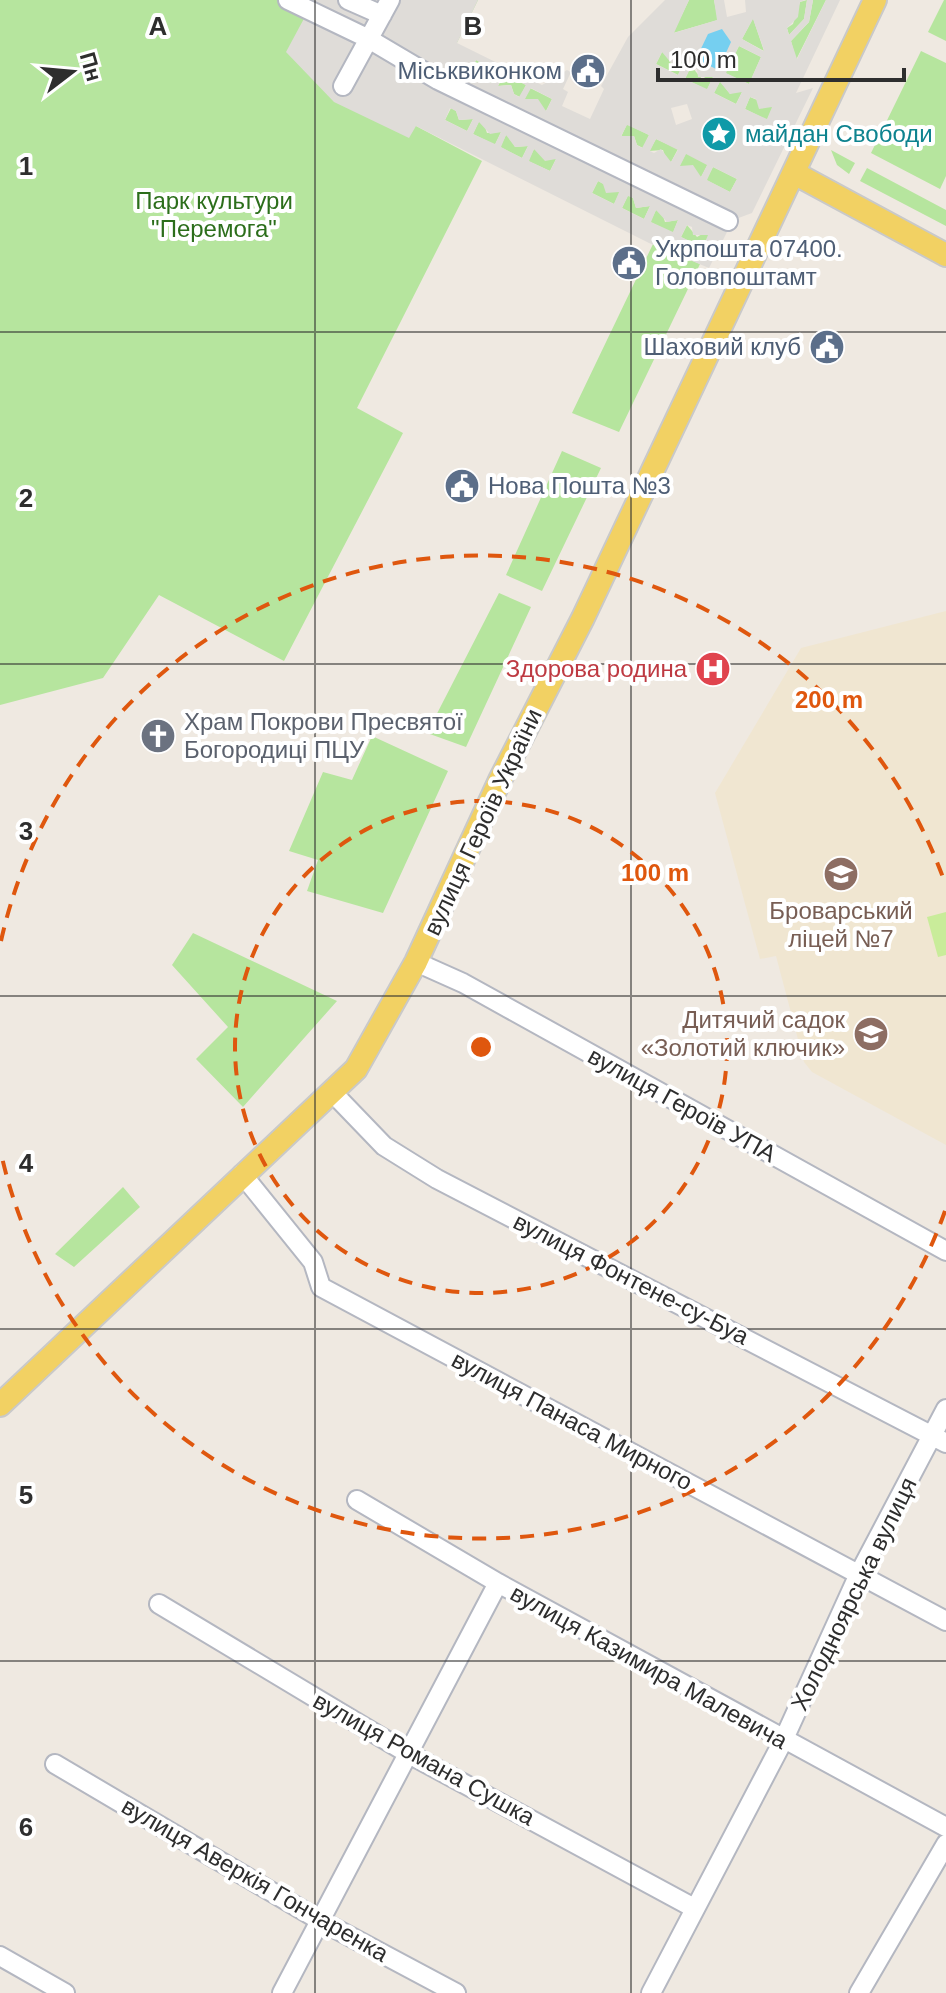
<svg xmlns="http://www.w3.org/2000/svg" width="946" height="1993" font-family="Arial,sans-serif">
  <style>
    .education { fill: #f0e6d1 }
    .green { fill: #b6e59e }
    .pitch { fill: #c9ec9a }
    .plaza { fill: #dfdcd8; fill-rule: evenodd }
    .water { fill: #75cff0 }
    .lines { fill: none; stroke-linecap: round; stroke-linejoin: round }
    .minor-casing { stroke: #b4b7c1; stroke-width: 22 }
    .major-casing { stroke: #c9c9c9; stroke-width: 26 }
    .minor { stroke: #fff; stroke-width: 18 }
    .major { stroke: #f2d163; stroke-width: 22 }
    .grid { fill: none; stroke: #2e2e2e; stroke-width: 2; stroke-opacity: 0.55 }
    .ring { fill: none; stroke: #df570e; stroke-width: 4; stroke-dasharray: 14 10 }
    .labels { text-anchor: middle; stroke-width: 8; stroke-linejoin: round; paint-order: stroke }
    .service-label { font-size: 24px; fill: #4e5e75; stroke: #fff; text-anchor: end }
    .culture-label { font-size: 24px; fill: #0d838f; stroke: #fff; text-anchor: start }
    .park-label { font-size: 24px; fill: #2c6e1b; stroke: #fff }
    .health-label { font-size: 24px; fill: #be3a42; stroke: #fff; text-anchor: end }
    .worship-label { font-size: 24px; fill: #5b616d; stroke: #fff; text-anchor: start }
    .street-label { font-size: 24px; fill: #2e2e2e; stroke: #fff }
    .education-label { font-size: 24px; fill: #785e54; stroke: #fff }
    .grid-label { font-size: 26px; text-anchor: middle; font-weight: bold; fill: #2e2e2e; stroke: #fff; stroke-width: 8; stroke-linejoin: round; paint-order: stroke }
    .centre { fill: #df570e; stroke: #fff; stroke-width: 4 }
    .ring-label { font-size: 24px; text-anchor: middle; font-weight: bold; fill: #df570e; stroke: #fff; stroke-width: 8; stroke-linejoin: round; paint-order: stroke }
  </style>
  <rect width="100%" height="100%" fill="#efe9e1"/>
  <path class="education" d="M946,611V1145L812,1072L804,1062L776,956L760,959L715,793L801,648Z"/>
  <path class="green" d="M0,0H478L416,126L482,161L357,408L403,433L284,661L159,595L103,678L0,705Z
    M689,0H714L718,20L673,33Z
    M807,0L804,19L789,35L787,28L793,24L800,2Z
    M813,0H826L796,60L791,41L809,22Z
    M944,0H946V41L928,32Z
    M753,18L764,51L742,39Z
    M739,46L761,57L749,84L725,73Z
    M921,51L946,63V176L940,189L871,153Z
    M662,52L668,54L671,64L684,62L678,75L656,64Z
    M476,60L497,71L491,84L486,81L483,71L470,72Z
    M691,66L702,79L709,75L713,77L707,90L685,79Z
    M504,74L526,85L520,97L514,94L511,85L498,86Z
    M720,81L730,94L737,90L742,92L736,104L714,93Z
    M530,88L552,99L546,111L524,100Z
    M750,97L773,107L767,120L745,109Z
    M451,108L456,111L459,120L473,119L467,131L445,120Z
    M479,121L484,124L487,133L501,132L495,145L473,134Z
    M627,124L649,135L643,148L637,145L634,136L621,137Z
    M506,135L512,138L515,147L528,146L522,158L500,147Z
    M656,139L678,149L671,162L666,159L663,150L649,151Z
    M534,149L556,159L550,171L528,161Z
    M831,150L855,163L849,174L837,165Z
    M686,153L708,164L701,177L679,166Z
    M713,167L737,179L730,192L706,180Z
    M867,168L946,210V226L860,181Z
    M598,181L620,192L614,204L592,193Z
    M628,195L633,198L636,208L650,206L644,219L622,208Z
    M656,210L662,213L665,222L678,220L673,233L650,222Z
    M687,225L697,237L704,233L709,235L703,248L681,237Z
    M653,244L700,264L619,432L572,413Z
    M562,451L601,468L542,591L506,575Z
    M499,593L531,607L466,747L427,733Z
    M372,736L448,771L383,913L307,891L318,860L289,851L323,772L352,780Z
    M193,933L337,1001L243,1107L196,1059L228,1027L172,965Z
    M123,1187L140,1207L74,1267L55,1254Z"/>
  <path class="pitch" d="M946,912V955L938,957L927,917Z"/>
  <path class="plaza" d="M314,0H478L457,43L542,85L567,70L571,72L563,89L568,92L562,106L590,119L604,89L601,86L628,37L665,0H689L674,33L717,20L714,0H724L727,17L746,12L745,0H805L800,2L798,17L787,28L789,35L804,19L807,0H813L809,22L791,41L797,59L826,0H840L796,93L813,88L752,213L733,220L709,268L649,243L416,126L409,138L334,102L286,52ZM753,19L764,50L763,51L742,39ZM739,46L761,57L749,84L726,73ZM662,52L672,64L684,62L678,75L656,64ZM476,60L497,72L491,83L483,71L470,72ZM691,67L697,69L698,77H713L707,89L685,79ZM504,74L526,85L519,97L514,94L511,85L498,86ZM720,82L730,94L742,92L736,104L714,93ZM531,88L552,99L546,111L538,99H525ZM750,97L756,99L759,109L772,107L767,119L745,109ZM687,104L692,119L676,125L671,108ZM450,108L456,111L459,120L473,119L467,131L445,120ZM479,122L490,134L501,132L495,144L473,134ZM627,125L649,135L642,148L637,145L634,136H621ZM506,135L515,147L528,146L522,158L501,147ZM656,139L678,150L671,162L661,149L654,153L650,151ZM534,149L545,161L556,159L550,171L529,161ZM686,154L707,165L701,177L693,165L680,166ZM713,167L737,179L730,192L707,180ZM598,181L603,184L606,193L619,192L614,204L592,193ZM628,196L633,198L636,208L650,206L644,219L622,208ZM656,210L667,222L678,220L673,232L651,222ZM687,225L692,227L693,235H708L703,247L681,237Z"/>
  <path class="water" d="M722,29L731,42L718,70L696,59L708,34Z"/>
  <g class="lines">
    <defs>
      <path id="minor" d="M288,0L367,38L438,80L728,221
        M348,0L382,15
        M343,86L390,0
        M416,962L463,983L946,1251
        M332,1092L384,1146L437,1179L946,1443
        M242,1174L313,1262L321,1287L946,1621
        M357,1500L498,1583L946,1827
        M159,1604L409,1754L694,1908
        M55,1764L321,1921L456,1993
        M0,1956L65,1993
        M282,1993L498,1583
        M651,1993L783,1741L859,1574L946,1409
        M859,1993L946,1844"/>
      <path id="major" d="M794,173L946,255
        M0,1405L356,1069L416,962L500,780L583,618L875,0"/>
    </defs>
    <use href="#minor" class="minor-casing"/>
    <use href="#major" class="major-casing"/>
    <use href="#minor" class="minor"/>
    <use href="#major" class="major"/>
  </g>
  <path class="grid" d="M315,0V1993M631,0V1993M0,332H946M0,664H946M0,996H946M0,1329H946M0,1661H946"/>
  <g class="ring">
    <circle cx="481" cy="1047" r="246"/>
    <path d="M945 1211A492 492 0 0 1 1 1153M1 941A492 492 0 0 1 945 883"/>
  </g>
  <defs>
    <symbol id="civic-disc" viewBox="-11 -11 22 22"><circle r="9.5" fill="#5c6f8a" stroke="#fff"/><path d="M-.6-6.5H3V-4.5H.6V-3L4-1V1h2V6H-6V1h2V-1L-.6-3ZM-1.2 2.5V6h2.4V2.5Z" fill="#fff"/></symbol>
    <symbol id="sight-disc" viewBox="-11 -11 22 22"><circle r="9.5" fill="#0f9aa8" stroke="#fff"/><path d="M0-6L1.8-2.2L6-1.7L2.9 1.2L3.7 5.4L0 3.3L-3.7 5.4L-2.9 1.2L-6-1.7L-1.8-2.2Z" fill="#fff"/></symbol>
    <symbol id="hospital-disc" viewBox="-11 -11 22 22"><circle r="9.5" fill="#e0444e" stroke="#fff"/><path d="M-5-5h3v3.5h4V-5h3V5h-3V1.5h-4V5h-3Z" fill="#fff"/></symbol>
    <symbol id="church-disc" viewBox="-11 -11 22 22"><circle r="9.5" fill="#6b7280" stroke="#fff"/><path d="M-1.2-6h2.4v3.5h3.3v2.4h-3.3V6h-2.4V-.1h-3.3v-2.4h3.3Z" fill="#fff"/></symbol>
    <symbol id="school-disc" viewBox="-11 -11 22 22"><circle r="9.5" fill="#8d6e63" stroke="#fff"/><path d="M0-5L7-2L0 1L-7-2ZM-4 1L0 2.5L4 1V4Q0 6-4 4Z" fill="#fff"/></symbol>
  </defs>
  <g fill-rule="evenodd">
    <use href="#civic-disc" x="568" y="51" width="40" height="40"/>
    <use href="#sight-disc" x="699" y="114" width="40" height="40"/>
    <use href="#civic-disc" x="609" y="243" width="40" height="40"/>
    <use href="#civic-disc" x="807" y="327" width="40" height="40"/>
    <use href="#civic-disc" x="442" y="466" width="40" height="40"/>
    <use href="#hospital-disc" x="693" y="649" width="40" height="40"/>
    <use href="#church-disc" x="138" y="716" width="40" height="40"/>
    <use href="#school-disc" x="821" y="854" width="40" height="40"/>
    <use href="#school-disc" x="851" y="1014" width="40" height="40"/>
  </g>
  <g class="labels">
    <g class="service-label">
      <text x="562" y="79">Міськвиконком</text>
      <text x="655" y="257" text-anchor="start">Укрпошта 07400.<tspan x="655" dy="28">Головпоштамт</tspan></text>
      <text x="801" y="355">Шаховий клуб</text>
      <text x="488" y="494" text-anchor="start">Нова Пошта №3</text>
    </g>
    <g class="culture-label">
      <text x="745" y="142">майдан Свободи</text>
    </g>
    <g class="park-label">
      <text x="214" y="209">Парк культури<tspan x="214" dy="28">"Перемога"</tspan></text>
    </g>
    <g class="health-label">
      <text x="687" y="677">Здорова родина</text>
    </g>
    <g class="worship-label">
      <text x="184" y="730">Храм Покрови Пресвятої<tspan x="184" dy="28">Богородиці ПЦУ</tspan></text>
    </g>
    <g class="street-label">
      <text transform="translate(483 822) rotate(-65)" y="8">вулиця Героїв України</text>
      <text transform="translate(682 1105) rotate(29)" y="8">вулиця Героїв УПА</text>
      <text transform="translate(631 1279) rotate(27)" y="8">вулиця Фонтене-су-Буа</text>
      <text transform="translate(572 1421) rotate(28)" y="8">вулиця Панаса Мирного</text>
      <text transform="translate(854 1594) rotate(-64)" y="8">Холодноярська вулиця</text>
      <text transform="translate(649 1667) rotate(29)" y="8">вулиця Казимира Малевича</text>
      <text transform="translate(424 1759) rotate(29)" y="8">вулиця Романа Сушка</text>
      <text transform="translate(255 1880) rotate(30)" y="8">вулиця Аверкія Гончаренка</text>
    </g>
    <g class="education-label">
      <text x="841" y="919">Броварський<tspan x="841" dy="28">ліцей №7</tspan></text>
      <text x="845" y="1028" text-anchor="end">Дитячий садок<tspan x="845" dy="28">«Золотий ключик»</tspan></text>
    </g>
  </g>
  <g class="grid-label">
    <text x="158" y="35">A</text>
    <text x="473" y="35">B</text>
    <text x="26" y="175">1</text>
    <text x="26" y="507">2</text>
    <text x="26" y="840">3</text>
    <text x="26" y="1172">4</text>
    <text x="26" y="1504">5</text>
    <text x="26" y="1836">6</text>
  </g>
  <circle cx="481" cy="1047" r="12" class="centre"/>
  <g class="ring-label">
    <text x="829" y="708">200 m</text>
    <text x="655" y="881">100 m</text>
  </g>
  <g transform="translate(72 72) rotate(74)" stroke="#ffffff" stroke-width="6" paint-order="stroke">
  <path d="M0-6L14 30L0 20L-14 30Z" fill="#2e2e2e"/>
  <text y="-12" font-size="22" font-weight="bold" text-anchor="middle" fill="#2e2e2e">Пн</text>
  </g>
  <path d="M658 68v12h246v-12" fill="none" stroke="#2e2e2e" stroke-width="4"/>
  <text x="670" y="68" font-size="24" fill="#2e2e2e" stroke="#ffffff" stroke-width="6" paint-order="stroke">100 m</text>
</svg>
